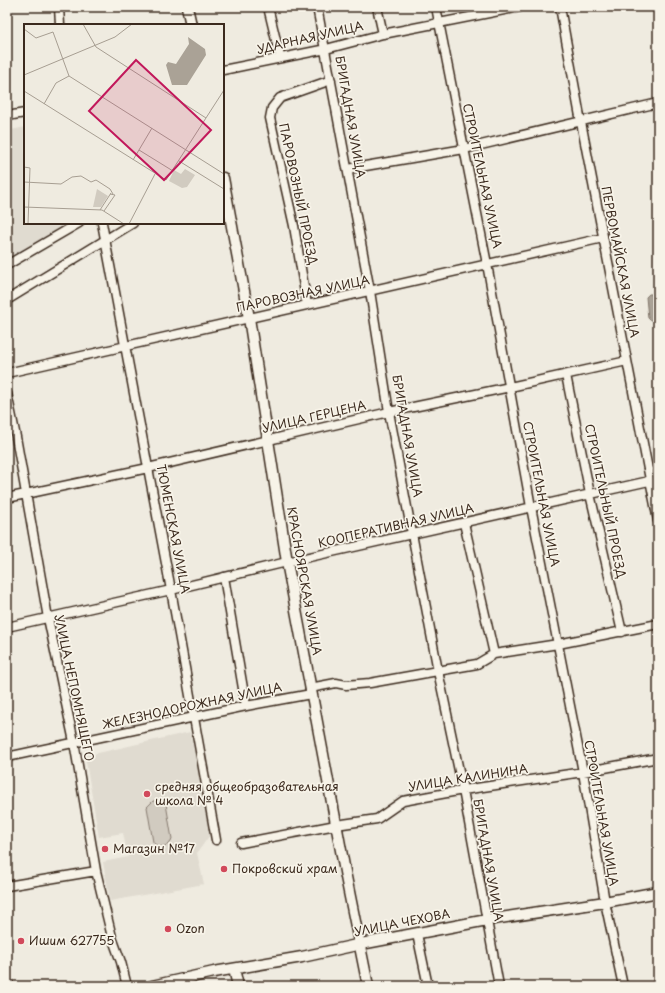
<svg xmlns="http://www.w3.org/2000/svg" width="665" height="993" font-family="'Playpen Sans',sans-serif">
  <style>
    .built { fill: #e0dbd0 }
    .pitch { fill: #d1cbc0; stroke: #867a6f }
    .water { fill: url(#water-ripples); stroke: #7e7266 }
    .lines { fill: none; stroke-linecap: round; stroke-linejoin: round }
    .minor-casing { stroke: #3b2a1e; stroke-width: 11 }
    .major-casing { stroke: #3b2a1e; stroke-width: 13 }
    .minor { stroke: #f7f3e8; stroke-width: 8 }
    .major { stroke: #f7f3e8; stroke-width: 10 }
    .poi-dot { fill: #d1495b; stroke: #f7f3e8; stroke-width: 1.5 }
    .labels { text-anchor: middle; stroke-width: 3.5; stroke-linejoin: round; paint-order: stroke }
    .street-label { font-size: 12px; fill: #3b2a1e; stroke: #f7f3e8 }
    .poi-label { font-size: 12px; fill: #3b2a1e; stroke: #f7f3e8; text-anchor: start }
    .inset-road { fill: none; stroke: #a79e92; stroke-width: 1 }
    .view { fill: #c2185b; fill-opacity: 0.15; stroke: #c2185b; stroke-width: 2 }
    .inset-edge { fill: none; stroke: #3b2a1e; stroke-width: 2 }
  </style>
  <defs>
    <pattern id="water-ripples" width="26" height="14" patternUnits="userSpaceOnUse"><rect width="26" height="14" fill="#aaa296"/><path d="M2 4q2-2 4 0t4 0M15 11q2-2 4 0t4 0" fill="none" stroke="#8c847a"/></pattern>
  </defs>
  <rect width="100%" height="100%" fill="#efebe0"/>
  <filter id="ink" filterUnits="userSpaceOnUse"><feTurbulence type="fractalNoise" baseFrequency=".025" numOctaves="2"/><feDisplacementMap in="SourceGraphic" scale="8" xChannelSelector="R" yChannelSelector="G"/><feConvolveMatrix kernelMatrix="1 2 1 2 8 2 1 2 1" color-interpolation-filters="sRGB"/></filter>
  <g filter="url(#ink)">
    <path class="built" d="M25,127V223H70L7,259V131Z
      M190,732L212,832L197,853L204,884L110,901L103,862L128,857L123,833L99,837L85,756Z"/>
    <path class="pitch" d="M153,801H161L166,804L172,839L171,842C166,847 158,849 153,842L147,807Z"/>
    <path class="water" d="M649,294H658V320H650L648,318L646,297Z"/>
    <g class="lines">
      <defs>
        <path id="minor" d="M59,7L60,25
          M268,7L280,57
          M317,7L370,291L389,412L438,671L463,790L499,986
          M377,7L383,34
          M436,7L487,264L531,507L583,772L605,902L623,986
          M560,7L581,122L658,521
          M223,70L326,49L383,34L520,7
          M7,116L25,113
          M348,169L464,149L658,103
          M102,223L171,590L216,840
          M7,265L79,223
          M7,300L133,223
          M307,305L294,226L270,118L272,108L280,98L331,80
          M7,373L603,238
          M566,375L590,494L622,632
          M7,393L16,437L48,618L74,742L96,871L112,937L121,962L127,986
          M7,498L148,468L389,412L510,387L627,361
          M464,523L494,654
          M224,577L246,706
          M7,627L171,590L287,562L649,481
          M310,688L336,683L346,685L370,683L477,664L494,654L558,644L658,624
          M7,757L246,706L311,694
          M241,843L336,825L377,819L403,801L463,790L583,772L658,758
          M7,886L96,871
          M417,934L428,986"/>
        <path id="major" d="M187,7L191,25
          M223,178L249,318L287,562L346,877L368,986
          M234,969L238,986
          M7,983L8,986
          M152,986L214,972L302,957L361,944L487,920L605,902L658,892"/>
      </defs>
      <use href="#minor" class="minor-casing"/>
      <use href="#major" class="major-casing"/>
      <use href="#minor" class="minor"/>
      <use href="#major" class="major"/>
    </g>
  </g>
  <g class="poi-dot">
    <circle cx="147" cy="794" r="4"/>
    <circle cx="105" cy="849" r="4"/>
    <circle cx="224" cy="869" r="4"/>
    <circle cx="168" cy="929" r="4"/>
    <circle cx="21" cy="941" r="4"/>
  </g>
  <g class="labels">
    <g class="street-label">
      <text transform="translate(310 38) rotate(-13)" y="4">УДАРНАЯ УЛИЦА</text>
      <text transform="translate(350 117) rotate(80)" y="4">БРИГАДНАЯ УЛИЦА</text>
      <text transform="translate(482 176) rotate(78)" y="4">СТРОИТЕЛЬНАЯ УЛИЦА</text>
      <text transform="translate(298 194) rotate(78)" y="4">ПАРОВОЗНЫЙ ПРОЕЗД</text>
      <text transform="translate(620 262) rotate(79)" y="4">ПЕРВОМАЙСКАЯ УЛИЦА</text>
      <text transform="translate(303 294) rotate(-12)" y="4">ПАРОВОЗНАЯ УЛИЦА</text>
      <text transform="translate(314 417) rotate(-13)" y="4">УЛИЦА ГЕРЦЕНА</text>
      <text transform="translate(407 436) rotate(80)" y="4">БРИГАДНАЯ УЛИЦА</text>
      <text transform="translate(541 494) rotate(79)" y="4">СТРОИТЕЛЬНАЯ УЛИЦА</text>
      <text transform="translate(605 501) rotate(78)" y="4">СТРОИТЕЛЬНЫЙ ПРОЕЗД</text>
      <text transform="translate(396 526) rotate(-13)" y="4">КООПЕРАТИВНАЯ УЛИЦА</text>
      <text transform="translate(173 529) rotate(79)" y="4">ТЮМЕНСКАЯ УЛИЦА</text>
      <text transform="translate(304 581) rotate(80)" y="4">КРАСНОЯРСКАЯ УЛИЦА</text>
      <text transform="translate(74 688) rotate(78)" y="4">УЛИЦА НЕПОМНЯЩЕГО</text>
      <text transform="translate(192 706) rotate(-12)" y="4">ЖЕЛЕЗНОДОРОЖНАЯ УЛИЦА</text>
      <text transform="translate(468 778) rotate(-9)" y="4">УЛИЦА КАЛИНИНА</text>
      <text transform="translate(601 813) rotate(80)" y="4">СТРОИТЕЛЬНАЯ УЛИЦА</text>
      <text transform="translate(488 860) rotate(80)" y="4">БРИГАДНАЯ УЛИЦА</text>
      <text transform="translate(402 923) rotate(-11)" y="4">УЛИЦА ЧЕХОВА</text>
    </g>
    <g class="poi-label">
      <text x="155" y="791">средняя общеобразовательная<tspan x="155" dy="14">школа № 4</tspan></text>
      <text x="113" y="853">Магазин №17</text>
      <text x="232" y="873">Покровский храм</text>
      <text x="176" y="933">Ozon</text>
      <text x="29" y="945">Ишим 627755</text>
    </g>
  </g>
  <g transform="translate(24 24)">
    <rect width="200" height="200" fill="#efebe0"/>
    <path d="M161,145L171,151L163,163L158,164L145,157L150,146L157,150Z" fill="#d1cbc0"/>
    <path d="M73,165L84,172L77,183H69Z" fill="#d1cbc0"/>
    <path d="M164,13L181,25L182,31L163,61H148L142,41L144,38L152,40L165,20Z" fill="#aaa296"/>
    <path class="inset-road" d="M59,0L72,23L182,94M0,5L12,14L29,8L45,52L200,150M0,51L91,13L108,0M0,67L142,156L200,66M20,80L32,59L45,52M115,126L149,147M109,136L128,104M155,137L200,165M0,143L6,144L4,200M0,158L37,160L48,153L57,152L67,158L72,156L86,165L89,170M0,183L78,186L100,200M76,186L87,169M80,187L91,171L86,170M105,200L131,150"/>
    <path class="view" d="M112,36L187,106L140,156L65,87Z"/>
    <rect width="200" height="200" class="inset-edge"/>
  </g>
  <rect width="665" height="993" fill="none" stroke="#f7f3e8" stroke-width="24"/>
  <rect x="12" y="12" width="641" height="969" fill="none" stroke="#3b2a1e" stroke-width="1.5" filter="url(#ink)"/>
</svg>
